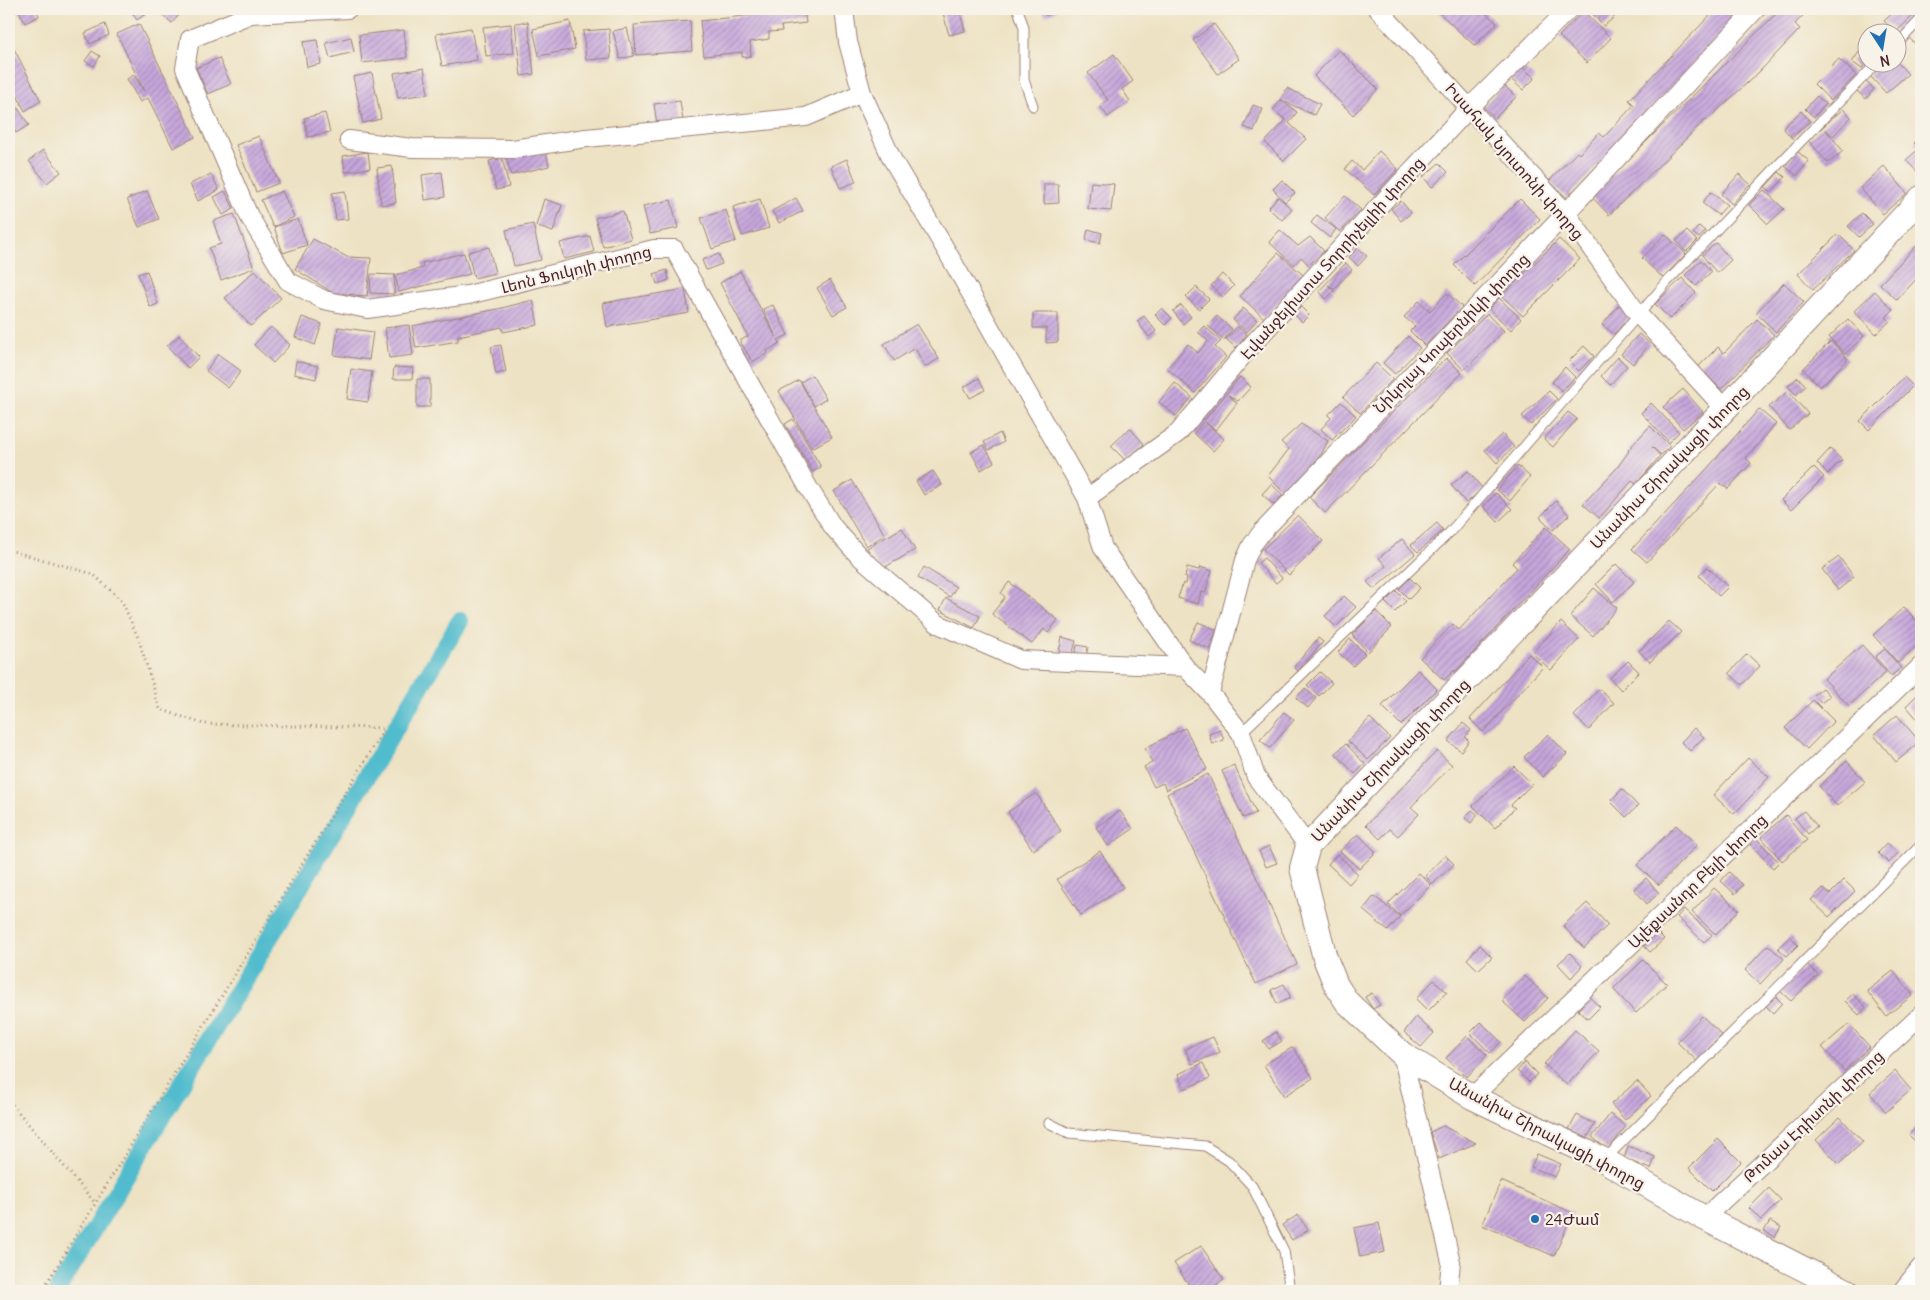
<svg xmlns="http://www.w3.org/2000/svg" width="1930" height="1300" font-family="Delius,'Noto Sans Armenian',sans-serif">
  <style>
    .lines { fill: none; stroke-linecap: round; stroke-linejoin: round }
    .canal { stroke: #51bccd; stroke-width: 18 }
    .building { fill: url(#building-hatch) }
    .service-casing { stroke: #9c8077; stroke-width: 11 }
    .minor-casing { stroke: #9c8077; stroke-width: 20 }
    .secondary-casing { stroke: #9c8077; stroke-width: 26 }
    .path { stroke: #9c8077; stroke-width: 3; stroke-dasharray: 1 4; stroke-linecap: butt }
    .service { stroke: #fff; stroke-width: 9 }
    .minor { stroke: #fff; stroke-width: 18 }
    .secondary { stroke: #fff; stroke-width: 24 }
    .poi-dot { fill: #1f6fb2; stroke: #f7f3e8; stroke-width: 2 }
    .labels { text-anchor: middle; stroke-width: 4.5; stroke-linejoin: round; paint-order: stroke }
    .street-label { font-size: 16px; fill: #4a1f2b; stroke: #f7f3e8 }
    .poi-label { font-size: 16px; fill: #4a1f2b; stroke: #f7f3e8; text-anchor: start }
  </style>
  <defs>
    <pattern id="building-hatch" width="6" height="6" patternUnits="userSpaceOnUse" patternTransform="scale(1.25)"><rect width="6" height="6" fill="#c6a7dc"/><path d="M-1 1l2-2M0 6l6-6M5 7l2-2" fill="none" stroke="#a387b3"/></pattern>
  </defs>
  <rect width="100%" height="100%" fill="#f7f3e8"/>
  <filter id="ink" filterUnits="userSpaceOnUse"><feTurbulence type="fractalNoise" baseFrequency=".02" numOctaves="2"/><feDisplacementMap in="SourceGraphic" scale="10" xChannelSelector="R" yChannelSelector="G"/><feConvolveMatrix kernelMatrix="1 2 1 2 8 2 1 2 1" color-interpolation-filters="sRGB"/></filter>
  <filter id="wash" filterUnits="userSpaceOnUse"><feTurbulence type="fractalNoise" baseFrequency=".0096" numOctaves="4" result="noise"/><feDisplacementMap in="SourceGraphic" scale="20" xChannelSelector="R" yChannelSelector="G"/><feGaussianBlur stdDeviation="1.12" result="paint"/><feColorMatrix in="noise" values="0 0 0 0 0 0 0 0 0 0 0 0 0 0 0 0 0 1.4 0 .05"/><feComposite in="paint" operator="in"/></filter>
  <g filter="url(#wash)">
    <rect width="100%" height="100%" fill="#ede2c3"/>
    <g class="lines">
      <path class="canal" d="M57,1291L460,621"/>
    </g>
    <g id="blocks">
      <path class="building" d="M18,9H36L39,16L25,23Z
        M130,9H153L137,20Z
        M164,9H171L179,15L172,23L160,13Z
        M804,9L806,23L781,26L782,31L769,32V39L750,42L751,56L742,57V52L704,56L700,21Z
        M942,9H959L965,31L949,35Z
        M1042,9H1059L1046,16Z
        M1435,9H1481L1497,23L1475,46Z
        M1588,9H1623L1604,26Z
        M1716,9H1738L1742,12L1567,198L1549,181L1577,152L1579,154L1599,133L1604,137L1634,105L1629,100Z
        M1781,9H1809L1795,24L1800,29L1759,72L1706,121L1705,120L1609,215L1591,196Z
        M1897,9H1905L1913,16L1896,32L1884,21Z
        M1583,11L1611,38L1587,63L1559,36Z
        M570,21L575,49L539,56L533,29Z
        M690,21L692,51L636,55L634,25Z
        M528,22L534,74L521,76L515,23Z
        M1921,23V49L1908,37Z
        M105,24L109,35L90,44L85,33Z
        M139,24L195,137L173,148L148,98L140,102L127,79L134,75L144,91L117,34Z
        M511,24L514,53L486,56L483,27Z
        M1214,24L1239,59L1218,74L1193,40Z
        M1878,26L1885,32H1872Z
        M471,28L477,60L442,66L436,34Z
        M627,28L634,56L620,59L613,31Z
        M609,29L611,58L586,60L583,31Z
        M404,30L407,58L362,63L359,35Z
        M351,37L354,52L330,58L326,43Z
        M317,40L321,64L307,67L303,42Z
        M11,43L41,101L25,111L9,80V44Z
        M1339,50L1378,89L1353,115L1314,76Z
        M92,51L100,56L94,66L85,61Z
        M1859,52L1868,57L1862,69L1852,62Z
        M1114,54L1133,81L1122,89L1130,101L1108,117L1100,106L1108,100L1088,73Z
        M219,58L231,84L208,94L196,68Z
        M1839,59L1856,75L1831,101L1814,84Z
        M1883,62H1897L1908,74L1886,93L1869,75Z
        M1522,67L1535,78L1523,90L1511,79Z
        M424,68L428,94L398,98L394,73Z
        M372,73L381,119L363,123L353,77Z
        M1865,81L1874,89L1866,99L1857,91Z
        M1504,85L1516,97L1495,118L1483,107Z
        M1287,88L1320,104L1314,115L1281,100L1297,112L1289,123L1306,139L1284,161L1265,142L1286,120L1273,110L1281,100Z
        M1817,96L1826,104L1814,117L1805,109Z
        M13,101L29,125L16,133L9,122V104Z
        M680,101L683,121L657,125L654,104Z
        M1253,105L1263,109L1254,131L1244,127Z
        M1843,109L1851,117L1833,136L1825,129L1843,151L1828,163L1808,140Z
        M1801,111L1810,121L1792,138L1783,128Z
        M325,113L330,132L308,137L304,118Z
        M259,136L279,183L256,192L236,145Z
        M1921,136V174L1920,175L1906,160L1920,148L1914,143Z
        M545,147L549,166L511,175L506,156Z
        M43,150L61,172L47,183L29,161Z
        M1379,151L1398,169L1374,195L1345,169L1352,161L1362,170Z
        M1797,151L1809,161L1797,176L1785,166Z
        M368,152L370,168L345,172L343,156Z
        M502,158L509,187L496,190L489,161Z
        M847,159L856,182L840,188L831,166Z
        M1439,163L1448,172L1432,187L1423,177Z
        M392,166L396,203L381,205L377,168Z
        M1884,166L1907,193L1883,214L1860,188Z
        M442,172L445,197L425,200L422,175Z
        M1779,172L1785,177L1772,192L1765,187Z
        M211,174L219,190L198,201L190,184Z
        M1739,174L1750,184L1732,204L1721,194Z
        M1282,180L1295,193L1285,202L1273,189Z
        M1091,182L1114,184L1111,211L1088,209Z
        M1044,184H1058L1059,203L1044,204Z
        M1764,190L1784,209L1768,224L1749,205Z
        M147,191L159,219L139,227L127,199Z
        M225,191L234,209L223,215L214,197Z
        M282,191L294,217L273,227L261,200Z
        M345,191L348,219L336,220L332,193Z
        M1711,192L1727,205L1718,215L1702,203Z
        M1345,196L1361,210L1340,232L1325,218Z
        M1278,197L1292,209L1282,220L1268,208Z
        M796,198L803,211L779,223L772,211Z
        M544,199L562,205L553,232L536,226Z
        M760,199L769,228L742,236L733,207Z
        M1520,199L1540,219L1475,286L1454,265Z
        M671,200L678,228L650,234L643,206Z
        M1401,201L1411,213L1401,221L1391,209Z
        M726,210L736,241L712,249L701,218Z
        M623,211L631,239L603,247L595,218Z
        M1862,213L1873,224L1859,237L1848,226Z
        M234,214L254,268L221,280L209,248L221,244L213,221Z
        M1317,215L1336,229L1330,238L1311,223Z
        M298,219L307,245L283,253L274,227Z
        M533,224L541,260L514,266L506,230Z
        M1699,226L1705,231L1699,238L1693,233Z
        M1088,229L1102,233L1100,243L1086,240Z
        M1280,230L1298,246L1310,237L1324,251L1309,265L1301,257L1294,265L1269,242Z
        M1687,231L1697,241L1686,252L1676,241Z
        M1665,234L1686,254L1663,278L1642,258Z
        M1838,234L1854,250L1813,290L1798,274Z
        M590,236L594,252L564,259L560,243Z
        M313,239L347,257L371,258L367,296L333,293L295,269Z
        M1559,239L1580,259L1523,316L1502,296Z
        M1921,241V274L1897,300L1880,284Z
        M1716,243L1731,260L1717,273L1702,255Z
        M489,247L495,273L474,278L468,252Z
        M1358,248L1367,256L1358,266L1349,257Z
        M464,253L470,274L399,292L395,275L423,268L422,263Z
        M1278,253L1303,275L1264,318L1240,296Z
        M719,254L722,264L706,270L702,260Z
        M1701,260L1711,272L1696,286L1685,275Z
        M1346,263L1352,270L1334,289L1328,285L1334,291L1326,299L1319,291Z
        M255,270L281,298L251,326L225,298Z
        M667,270L669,280L657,284L654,274Z
        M147,271L158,304L150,307L138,274Z
        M740,271L776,337L763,309L773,305L788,335L778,340L780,343L767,351L768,353L752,362L740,341L748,336L720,283Z
        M371,274L395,275L394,294L370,293Z
        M1222,274L1234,286L1223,297L1211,286Z
        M1682,278L1696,293L1670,319L1655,304Z
        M830,280L847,307L833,315L817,288Z
        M1784,283L1804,302L1776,332L1756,313Z
        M1196,287L1209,299L1199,309L1186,297Z
        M685,289L689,313L607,327L603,303Z
        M1875,291L1893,310L1886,317L1890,321L1876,334L1854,311Z
        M1447,293L1462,307L1425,346L1410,331L1415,326L1404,317L1419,301L1430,311Z
        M1499,298L1521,319L1511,330L1489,309Z
        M533,300L538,325L503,332L502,327L458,336V341L416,348L412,326L498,309Z
        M1181,305L1191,317L1183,324L1173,311Z
        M1619,305L1631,315L1614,334L1602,325Z
        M1301,307L1309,315L1302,322L1294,314Z
        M1162,308L1172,318L1165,325L1155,315Z
        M1243,308L1257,320L1247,332L1233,320Z
        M1033,313H1058V342L1046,343V328H1033Z
        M1487,314L1504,331L1464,370L1447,353Z
        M1144,316L1156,331L1149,337L1137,321Z
        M1217,316L1232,329L1224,340L1208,326Z
        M302,317L322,324L315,345L295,337Z
        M1757,319L1774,335L1721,389L1698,367L1718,347L1724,353Z
        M1848,319L1864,336L1845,354L1829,337Z
        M917,324L939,359L925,367L915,348L894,361L884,344Z
        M409,325L413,355L389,358L385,328Z
        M1204,326L1221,341L1215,347L1226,357L1195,393L1167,368L1188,344L1198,353L1208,341L1198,332Z
        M1237,326L1247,334L1236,348L1226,339Z
        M271,327L290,345L273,363L254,345Z
        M338,327L373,332L369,360L334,355Z
        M1639,334L1650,344L1633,364L1621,354Z
        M179,335L199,357L188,368L167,346Z
        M1408,336L1420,348L1395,374L1383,363Z
        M1831,341L1848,359L1820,387L1803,369Z
        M501,345L506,372L496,374L491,347Z
        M1584,346L1594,356L1579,371L1569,361Z
        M218,354L241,371L228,388L206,371Z
        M1618,357L1627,366L1610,385L1601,376Z
        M1446,358L1462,373L1325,513L1309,497Z
        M296,361L318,366L316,379L294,374Z
        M1376,363L1393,379L1360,413L1343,397Z
        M394,367L413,368L412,379H393Z
        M1565,367L1575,377L1562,391L1552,382Z
        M351,369L372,372L368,402L347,399Z
        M812,375L826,399L814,406L801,382Z
        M1240,377L1251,387L1238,401L1228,395L1237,403L1216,430L1205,422L1224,439L1213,451L1194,433Z
        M1798,377L1806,386L1796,395L1788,386Z
        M1904,377L1913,386L1869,430L1860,421Z
        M979,378L985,390L970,398L964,387Z
        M417,379H430V407H417Z
        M799,380L832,437L812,448L779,391Z
        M1175,383L1192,397L1176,416L1159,402Z
        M1683,389L1703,412L1683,429L1663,407Z
        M1549,391L1557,399L1531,425L1522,416Z
        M1788,391L1808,414L1789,430L1769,407Z
        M1341,402L1356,416L1332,440L1321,429L1331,418L1328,415Z
        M1651,403L1679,432L1669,442L1641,413Z
        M1759,409L1776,424L1746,458L1751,463L1728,489L1720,483L1647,562L1632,549L1706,470Z
        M1568,412L1577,419L1553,447L1544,439Z
        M793,419L821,467L813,472L785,424Z
        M1301,424L1328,441L1322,453L1311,467L1285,494L1268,476L1289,449L1281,442Z
        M1650,426L1670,446L1661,455L1652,447L1660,456L1636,484L1632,481L1599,518L1583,504L1616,469L1629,451L1628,450Z
        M1130,428L1144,444L1126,461L1111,446Z
        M1000,433L1004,442L989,450L984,442Z
        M1502,434L1514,447L1497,463L1485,450Z
        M984,445L994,462L981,470L971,452Z
        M1830,449L1842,460L1828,474L1817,463Z
        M1518,466L1530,477L1510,501L1497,490Z
        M1814,467L1824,477L1791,510L1781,500Z
        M933,471L942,485L924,495L916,481Z
        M1468,471L1483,489L1466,503L1451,485Z
        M852,480L885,535L866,546L834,491Z
        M1271,484L1283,495L1274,505L1262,494Z
        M1496,493L1512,509L1498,522L1483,506Z
        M1556,501L1569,515L1553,530L1540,517Z
        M1298,515L1323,541L1289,575L1263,549Z
        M1437,523L1443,530L1418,552L1411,545Z
        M1546,527L1570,549L1455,672L1454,670L1444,680L1420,658L1453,624L1459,630L1517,568L1512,563Z
        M902,528L915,550L880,570L867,548Z
        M1402,539L1415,554L1374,589L1367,582L1386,566L1379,558Z
        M1839,557L1854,577L1838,590L1822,569Z
        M1264,558L1282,578L1276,583L1258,563Z
        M1616,564L1634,582L1613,602L1596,584Z
        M924,567L956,587L950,597L918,578Z
        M1187,567L1199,570L1200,567L1212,571L1205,593L1201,592L1198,604L1178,598L1183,583L1186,584L1187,578L1185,577Z
        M1707,567L1728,587L1719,596L1699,576Z
        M1410,578L1420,588L1409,599L1399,589Z
        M1009,582L1058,620L1048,633L1044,629L1032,644L992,614L1005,597L1001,593Z
        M1594,588L1617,608L1593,636L1570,616Z
        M1396,591L1406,601L1395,612L1385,602Z
        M1344,596L1356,607L1336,627L1325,616Z
        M946,598L980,616L974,628L940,610Z
        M1904,607L1921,626V642L1898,663L1873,635Z
        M1376,611L1392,627L1368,652L1352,635Z
        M1669,621L1681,632L1650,662L1639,651Z
        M1198,622L1217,630L1209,649L1189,640Z
        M1561,622L1579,639L1551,670L1532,653Z
        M1062,637L1076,641L1072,655L1059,652Z
        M1318,638L1323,642L1298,671L1294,667Z
        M1350,639L1365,654L1353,666L1338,652Z
        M1077,645L1088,647L1086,657L1075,655Z
        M1862,645L1886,672L1849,706L1824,679Z
        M1885,649L1901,668L1891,676L1875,657Z
        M1529,654L1543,667L1483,732L1470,719Z
        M1747,654L1760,666L1742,685L1729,673Z
        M1628,661L1639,672L1621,690L1610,678Z
        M1418,670L1437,689L1401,725L1382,706Z
        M1320,672L1332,683L1319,696L1307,685Z
        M1305,688L1316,698L1308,708L1296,698Z
        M1823,688L1830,696L1821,703L1814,695Z
        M1599,689L1614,703L1589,730L1574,716Z
        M1921,691V723L1906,706Z
        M1813,700L1834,721L1807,749L1785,728Z
        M1284,712L1294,720L1270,748L1260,740Z
        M1897,715L1920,742L1896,762L1874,735Z
        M1370,718L1390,738L1368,760L1348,741Z
        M1463,723L1471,730L1465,737L1469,741L1461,751L1448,741Z
        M1185,728L1207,769L1166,790L1163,783L1154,787L1144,767L1152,763L1145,748Z
        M1694,728L1704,737L1690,751L1681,742Z
        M1220,730L1224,740L1212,744L1209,734Z
        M1548,734L1567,754L1543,777L1524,757Z
        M1346,744L1365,764L1355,774L1335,753Z
        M1437,751L1452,765L1411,807L1419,814L1398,836L1390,829L1380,839L1366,825Z
        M1748,758L1769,777L1734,814L1713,795Z
        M1847,761L1865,782L1837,806L1819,786Z
        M1234,765L1256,813L1243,818L1222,771Z
        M1514,766L1532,784L1511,805L1515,808L1495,828L1473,806Z
        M1208,774L1297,964L1256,984L1167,794Z
        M1622,789L1638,806L1626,817L1610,801Z
        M1036,793L1061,831L1033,850L1008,812Z
        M1472,810L1478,815L1471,823L1465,818Z
        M1120,811L1133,829L1108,846L1096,827Z
        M1804,811L1817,826L1808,834L1795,818Z
        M1786,815L1807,840L1782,861L1761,837Z
        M1676,825L1697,845L1659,885L1637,865Z
        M1358,834L1376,852L1359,869L1340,851Z
        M1755,837L1779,862L1773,868L1749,843Z
        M1887,843L1898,853L1889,863L1878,853Z
        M1269,846L1277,863L1266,867L1259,851Z
        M1100,851L1123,887L1081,915L1057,879Z
        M1337,854L1358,874L1349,884L1328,864Z
        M1445,855L1454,864L1433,884L1425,876Z
        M1729,872L1743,885L1735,894L1721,881Z
        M1419,873L1431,885L1400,916L1388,904Z
        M1646,878L1659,893L1647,904L1634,889Z
        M1844,880L1855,891L1829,917L1811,900L1823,888L1830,894Z
        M1714,888L1739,910L1716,935L1692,912Z
        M1374,896L1400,917L1388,931L1363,910Z
        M1587,903L1608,925L1584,948L1563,926Z
        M1684,909L1712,935L1704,942L1677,917Z
        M1657,932L1664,939L1650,952L1644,946Z
        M1790,936L1798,945L1787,956L1778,948Z
        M1480,945L1492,957L1478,970L1467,959Z
        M1768,945L1784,959L1760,984L1745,970Z
        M1570,953L1582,966L1571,978L1558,964Z
        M1643,960L1667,984L1636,1013L1613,989Z
        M1807,964L1818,975L1791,1001L1780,991Z
        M1893,971L1913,995L1886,1016L1867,991Z
        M1525,976L1548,998L1525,1022L1502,1001Z
        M1434,980L1447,992L1428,1011L1416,999Z
        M1284,984L1291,998L1277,1004L1271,990Z
        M1372,993L1380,1005L1373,1009L1365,997Z
        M1853,994L1866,1007L1859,1015L1845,1001Z
        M1775,996L1782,1003L1773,1013L1766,1006Z
        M1589,997L1600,1007L1588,1019L1578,1010Z
        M1702,1016L1722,1035L1697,1061L1677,1042Z
        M1416,1017L1434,1033L1421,1047L1404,1032Z
        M1481,1022L1501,1042L1490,1053L1470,1033Z
        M1849,1024L1870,1047L1844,1071L1822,1047Z
        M1575,1030L1599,1051L1567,1085L1544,1064Z
        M1276,1032L1282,1041L1269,1049L1263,1041Z
        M1467,1036L1487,1055L1467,1077L1446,1058Z
        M1213,1037L1220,1052L1192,1064L1185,1049Z
        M1293,1047L1313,1078L1284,1096L1264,1065Z
        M1525,1062L1537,1074L1529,1082L1517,1071Z
        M1203,1063L1210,1078L1184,1089L1178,1074Z
        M1895,1071L1911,1090L1886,1112L1870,1093Z
        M1637,1081L1651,1096L1625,1120L1611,1104Z
        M1610,1114L1626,1126L1608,1150L1592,1137Z
        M1577,1115L1595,1124L1587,1138L1569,1129Z
        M1840,1117L1863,1142L1839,1164L1816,1140Z
        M1921,1122V1144L1920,1146L1909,1135Z
        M1443,1126L1476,1143L1439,1159L1430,1132Z
        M1718,1139L1741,1162L1712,1191L1689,1168Z
        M1628,1146L1655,1157L1651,1169L1624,1159Z
        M1537,1154L1561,1164L1555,1177L1531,1167Z
        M1501,1181L1573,1213L1554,1256L1482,1225Z
        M1769,1188L1781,1200L1761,1220L1749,1208Z
        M1298,1215L1308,1230L1292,1240L1282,1225Z
        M1770,1221L1781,1227L1775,1237L1764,1231Z
        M1379,1223L1385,1252L1360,1257L1354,1228Z
        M1201,1246L1224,1280L1207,1291H1193L1174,1263Z"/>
    </g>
  </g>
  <g filter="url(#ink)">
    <use href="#blocks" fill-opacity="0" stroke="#9c8077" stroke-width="1"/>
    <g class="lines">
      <defs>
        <path id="service" d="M1018,9L1024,28V80L1033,106
          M1898,43L1921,19
          M1241,733L1450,532L1667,282L1778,165L1878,62
          M1049,1123L1069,1133L1205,1146L1229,1161L1252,1186L1284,1251L1290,1291
          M1606,1158L1921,845"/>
        <path id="minor" d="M348,9L251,14L190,39L185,68L249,216L288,281L324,300L367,309L468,295L654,249H674L808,487L833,527L859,556L938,624L1021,660L1185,667
          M844,9L848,42L862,93L892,159L946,250L1087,498L1103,548L1185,667L1210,693L1241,733L1256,777L1308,846
          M1378,9L1566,213L1638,314L1725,409
          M1920,9L1921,10
          M349,140L412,148L513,149L586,138L806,117L862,93
          M1087,498L1178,433L1249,348L1470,107L1569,9
          M1210,693L1245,560L1252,545L1262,532L1566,213L1756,9
          M1402,1054L1451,1262L1448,1291
          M1472,1097L1921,666
          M1704,1218L1921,1015
          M1902,1291L1921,1267"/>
        <path id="secondary" d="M1847,1291L1704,1218L1604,1160L1472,1097L1402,1054L1347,1002L1336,985L1325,958L1302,868L1308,846L1725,409L1921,198"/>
      </defs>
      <use href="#service" class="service-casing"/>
      <use href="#minor" class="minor-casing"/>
      <use href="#secondary" class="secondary-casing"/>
      <path class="path" d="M9,550L93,574L122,601L139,640L160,709L203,724L385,728
        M9,1101L96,1204
        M42,1291L385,728"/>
      <use href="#service" class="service"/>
      <use href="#minor" class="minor"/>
      <use href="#secondary" class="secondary"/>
    </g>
  </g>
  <circle class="poi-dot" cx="1535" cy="1219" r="5"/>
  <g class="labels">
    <g class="street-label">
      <text transform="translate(1515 161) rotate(49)" y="6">Իսահակ Նյուտոնի փողոց</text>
      <text transform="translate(1332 258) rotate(-48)" y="6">Էվանջելիստա Տորրիչելլիի փողոց</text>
      <text transform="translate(576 269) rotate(-14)" y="6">Լեոն Ֆուկոյի փողոց</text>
      <text transform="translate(1451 333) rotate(-46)" y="6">Նիկոլայ Կոպերնիկի փողոց</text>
      <text transform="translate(1669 467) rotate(-46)" y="6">Անանիա Շիրակացի փողոց</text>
      <text transform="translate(1390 760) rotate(-46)" y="6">Անանիա Շիրակացի փողոց</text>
      <text transform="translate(1697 881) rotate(-44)" y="6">Ալեքսանդր Բելի փողոց</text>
      <text transform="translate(1813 1116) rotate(-43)" y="6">Թոմաս Էդիսոնի փողոց</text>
      <text transform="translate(1547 1133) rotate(28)" y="6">Անանիա Շիրակացի փողոց</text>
    </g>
    <g class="poi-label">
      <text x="1545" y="1225">24Ժամ</text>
    </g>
  </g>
  <rect width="1930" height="1300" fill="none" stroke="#f7f3e8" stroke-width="30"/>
  <g transform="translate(1882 48) rotate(168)"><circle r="24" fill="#f7f3e8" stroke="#b29e9c"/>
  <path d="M0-4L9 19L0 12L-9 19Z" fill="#1f6fb2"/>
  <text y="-8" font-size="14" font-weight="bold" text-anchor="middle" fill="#4a1f2b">N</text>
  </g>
</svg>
